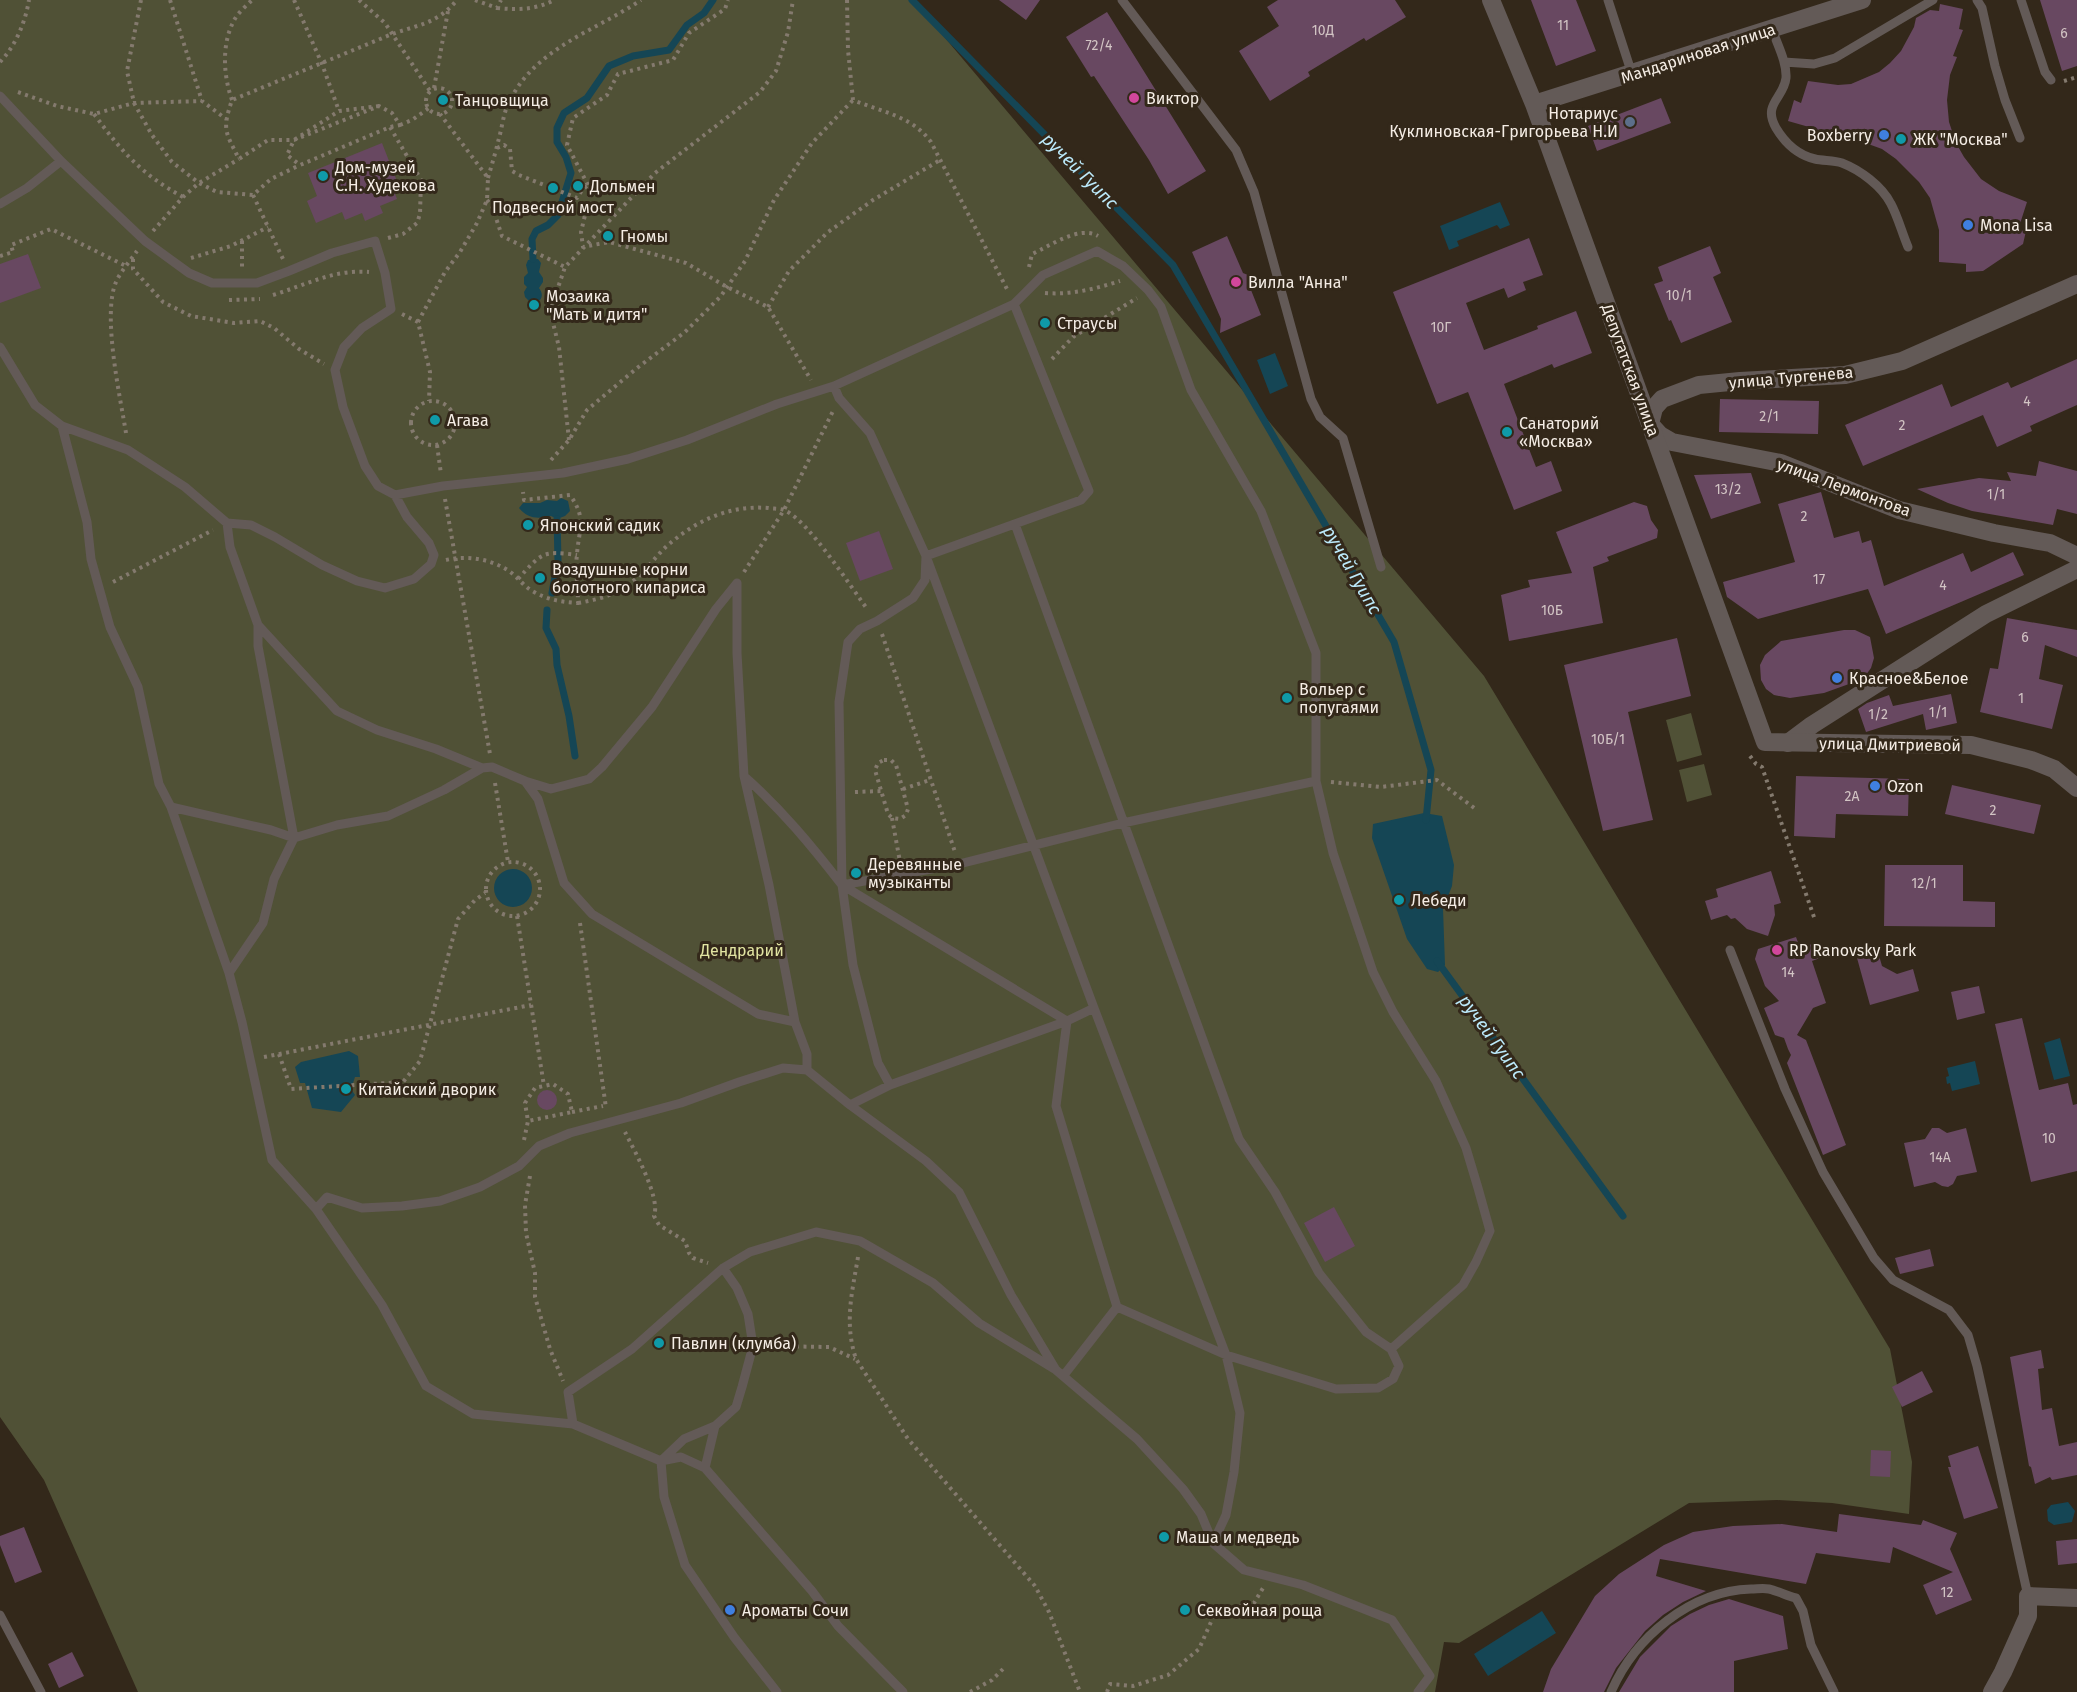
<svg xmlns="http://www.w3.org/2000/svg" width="2077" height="1692" font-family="'Fira Sans',sans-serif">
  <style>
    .green { fill: #505136 }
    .water { fill: #154655 }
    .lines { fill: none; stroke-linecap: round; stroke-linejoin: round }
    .stream { stroke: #154655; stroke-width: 7 }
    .building { fill: #684861 }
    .path { stroke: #847a6e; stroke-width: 4; stroke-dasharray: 3 4.5; stroke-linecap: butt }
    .service { stroke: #635a57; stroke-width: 9 }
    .minor { stroke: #635a57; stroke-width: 18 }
    .tertiary { stroke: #635a57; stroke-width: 18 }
    .hotel-dot { fill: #d1479c; stroke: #33281a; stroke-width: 2 }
    .culture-dot { fill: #0f9aa8; stroke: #33281a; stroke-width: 2 }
    .service-dot { fill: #5c6f8a; stroke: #33281a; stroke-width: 2 }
    .shop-dot { fill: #3f7fe0; stroke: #33281a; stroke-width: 2 }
    .labels { text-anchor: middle; stroke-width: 6; stroke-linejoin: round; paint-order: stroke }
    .number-label { font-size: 14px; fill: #d2c4c4 }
    .street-label { font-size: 16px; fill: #f5ede5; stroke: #33281a }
    .poi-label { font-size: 16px; fill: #f5ede5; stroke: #33281a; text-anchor: start }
    .park-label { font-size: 16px; fill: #e2e5a2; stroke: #33281a }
    .water-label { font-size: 18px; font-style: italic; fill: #bceafb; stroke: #33281a }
  </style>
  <rect width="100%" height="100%" fill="#33281a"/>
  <path class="green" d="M0,0H913L1484,676L1890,1349L1912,1462L1909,1514L1832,1503L1777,1500L1689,1503L1459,1643L1444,1642L1435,1692H138L44,1480L0,1417Z
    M1691,713L1702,755L1677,762L1666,720Z
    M1704,764L1712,795L1687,802L1679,770Z"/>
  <path class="water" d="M1500,202L1510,225L1500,229L1497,225L1457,241L1459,246L1449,250L1440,226Z
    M538,259L541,263L539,272L543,278V282L539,288C542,292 543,296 540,300L529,301L525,297L524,292L527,287L524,284V277L528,273L526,265L528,260Z
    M1275,353L1288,386L1270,394L1257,360Z
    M561,498L568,501L570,511L565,516L557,519L551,516C538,519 528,519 519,508L523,503H540L547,500L557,501Z
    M1424,813L1442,816L1454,865L1452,886L1443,909L1445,965L1438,972L1427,969L1407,939L1372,838L1373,824Z
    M494 888a19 19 0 1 1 38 0a19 19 0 1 1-38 0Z
    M2060,1038L2070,1076L2054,1080L2044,1043Z
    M349,1051L358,1056L360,1077H355L351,1089L355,1095L341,1112L312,1108L305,1083H300L295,1067L301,1062Z
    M1975,1061L1980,1084L1952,1091L1950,1083L1947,1084L1946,1077L1949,1076L1947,1068Z
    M2068,1502L2075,1511L2072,1522L2054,1525L2048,1521L2047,1510L2051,1505Z
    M1542,1611L1556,1633L1488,1676L1474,1654Z"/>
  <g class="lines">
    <path class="stream" d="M912,0L1173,265L1394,642L1431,770L1426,820
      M533,259L532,239L536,231L548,225L558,215L571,173L566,157L557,142V128L564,113L587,98L609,66L633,56L669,50L687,25L704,13L713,0
      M552,593L558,560L557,519
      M547,610L546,628L556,649L557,665L569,716L575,756
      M1437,961L1623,1216"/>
  </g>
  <path class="building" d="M999,0H1040L1026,20Z
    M1278,0H1395L1406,17L1366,41L1364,38L1308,72L1310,76L1270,101L1239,51L1279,26L1267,7Z
    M1531,0H1576L1596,51L1556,66Z
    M2040,0H2077V66L2062,71Z
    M1940,4L1963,9L1959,29L1963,30L1953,56L1957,57L1950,75L1947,100L1949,122L1956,143L1964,157L1981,179L1999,191L2027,202L2018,230L2026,231L2023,244L1983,271L1966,272V264L1939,262V230L1930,198L1919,182L1896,159L1882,149L1860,141L1833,138L1834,134L1807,131L1809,127L1788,121L1794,100L1801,103L1808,81L1838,85L1851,84L1879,72L1890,63L1901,51L1914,27L1916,18L1930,10L1939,11Z
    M1107,12L1206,171L1168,194L1149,160L1094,76L1091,77L1066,37Z
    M1661,98L1671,123L1597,151L1588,126Z
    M382,143L400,189L394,191L397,199L380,206L383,213L365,221L362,213L345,220L342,212L316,223L307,201L317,196L308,173Z
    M1227,236L1243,273L1255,278L1251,290L1261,315L1220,333L1221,319L1192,252Z
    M1529,238L1543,275L1523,282L1526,290L1508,298L1504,288L1466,303L1484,350L1538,329L1537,326L1576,311L1592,353L1554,368L1552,364L1504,384L1536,467L1551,461L1562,491L1514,510L1468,392L1437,404L1393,292Z
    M1710,246L1721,273L1713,277L1732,322L1681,343L1671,320L1669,321L1654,284L1663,281L1658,267Z
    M28,254L41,288L0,303V264Z
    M2077,359V405L2030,426L2032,431L1997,447L1983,415L1863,466L1845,425L1942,384L1951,407L2008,382L2011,388Z
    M1720,399L1819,401L1818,434L1719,432Z
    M2039,461L2077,471V514L2057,509L2053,525L1972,511L1948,503L1917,489L1979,478L2011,481L2007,472L2036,476Z
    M1751,473L1761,503L1711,519L1694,475Z
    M1821,492L1834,538L1859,531L1862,543L1871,540L1884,586L1963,553L1971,572L2013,552L2024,575L1886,634L1868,589L1758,619L1727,597L1723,582L1795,562L1778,504Z
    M1634,502L1647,506L1651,520L1658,530L1657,538L1607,557L1609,561L1593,567L1603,623L1509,641L1501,595L1530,587L1528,580L1572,573L1556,532Z
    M879,531L893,569L860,581L846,543Z
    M2007,618L2077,630V657L2045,645L2039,679L2063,685L2052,729L1980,712L1990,668L1998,669Z
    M1844,630H1855L1870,637L1874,658L1871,668L1863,679L1850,687L1849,684L1824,693L1790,698L1774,695L1766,689L1761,680L1760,665L1765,655L1781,641Z
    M1677,638L1691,696L1628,712L1653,820L1603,831L1564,665Z
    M1951,694L1957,723L1926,730L1923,714L1866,732L1858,709L1867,703L1889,695L1893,706Z
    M1796,776L1909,779L1908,816L1836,814L1835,838L1794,836Z
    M1952,785L2041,805L2034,834L1945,814Z
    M1885,865H1963V901L1995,902V927L1884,926Z
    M1771,871L1781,903L1774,905L1775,915L1768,936L1747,929L1735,918L1731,919L1727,915L1711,920L1705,901L1718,897L1716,889Z
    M1796,937L1800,948L1815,943L1820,958L1812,961L1826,1003L1813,1008L1797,1035L1806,1040L1846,1145L1823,1155L1787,1063L1791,1055L1788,1049L1784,1038L1775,1035L1764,1008L1779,1001L1765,986L1755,959L1758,949Z
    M1878,952L1882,966L1897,974L1913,969L1919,991L1870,1005L1857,958Z
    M1979,986L1985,1013L1957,1020L1951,992Z
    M2022,1018L2039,1090L2068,1083L2073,1105L2077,1104V1171L2031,1182L1995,1024Z
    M537 1100a10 10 0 1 1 20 0a10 10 0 1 1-20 0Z
    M1932,1128H1939L1947,1133L1966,1128L1977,1172L1957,1176L1953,1184L1948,1187L1942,1186L1935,1182L1914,1187L1904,1143L1925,1139Z
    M1334,1207L1355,1246L1325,1262L1304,1223Z
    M1930,1249L1934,1266L1900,1274L1895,1258Z
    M2041,1350L2044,1368L2038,1369L2042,1410L2052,1408L2059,1446L2077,1442V1475L2052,1480L2050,1477L2035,1484L2031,1467L2029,1466L2010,1357Z
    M1922,1371L1933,1392L1902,1407L1892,1387Z
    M1978,1446L1998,1508L1964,1519L1948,1467H1951L1948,1456Z
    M1871,1450L1891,1451L1890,1477L1870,1476Z
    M1839,1514L1921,1525L1923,1520L1957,1533L1950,1549L1972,1600L1936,1615L1923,1585L1953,1572L1893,1547L1890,1563L1816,1553L1806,1584L1660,1559L1656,1576L1706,1591L1683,1602L1663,1615L1645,1631L1616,1668L1604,1692H1543L1551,1669L1595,1596L1619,1574L1664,1545L1693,1532L1733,1526L1782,1524L1837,1532Z
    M24,1527L42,1572L15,1583L0,1545V1536Z
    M2077,1539V1563L2058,1565L2056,1541Z
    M1729,1599L1783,1616L1788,1649L1734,1661V1692H1619L1640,1657L1671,1626L1690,1614L1709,1605Z
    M72,1652L84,1676L59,1688L48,1664Z"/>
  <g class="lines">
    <path class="path" d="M141,0L127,71L134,103L152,135L172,162L199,183L217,192L253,195L271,179L300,165
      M170,0L202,101L226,119
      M294,0L322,64L339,111
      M359,0L385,23L430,91
      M475,0L497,8L501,0
      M847,0L848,50L853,100C882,112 912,116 931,142L1008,291
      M497,8C518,10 535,10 554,0
      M0,62C16,45 25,23 29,0
      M2064,81L2077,77
      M426 101a13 13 0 1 1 26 0a13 13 0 1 1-26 0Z
      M434,88L448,11
      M18,92L57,106L94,114L134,103L202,101
      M232,100C223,75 221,41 236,17C240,11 247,5 252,0
      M379,106L339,111L294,140L287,155L300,165L390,127L400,125L392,113L379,106L294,140H268L239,159C225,131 222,130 232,100C283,79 334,58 385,37C413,25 436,26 457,0
      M94,114C122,152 141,174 183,197
      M400,125L412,120L429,108
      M497,148L504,145L510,149L512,171L519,175L577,198L582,190L588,185L591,190L581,232L583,247L609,242L686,263L727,287L768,307L811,380
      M488,178C492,164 496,151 499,138C502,128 503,116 507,107C531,49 594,32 641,0
      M588,185L567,145L573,118L607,95L618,74L673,60L689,33L725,9L728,0
      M253,195L283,259
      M487,200L492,206L502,236L565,267
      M153,231L183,197L199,183L239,159
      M388,238L403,234L417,223L420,214L421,180L390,127
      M242,241V270
      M0,256L13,252L11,245L51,229L126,266
      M191,258L231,246L268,227
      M133,259V269L163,302L191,316L234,323L260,321L274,328L299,349L324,364
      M1029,267L1032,254C1050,246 1079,225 1098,236
      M1045,293C1071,295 1095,289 1120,281
      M273,295C306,285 334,269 369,272
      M229,300L260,299
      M768,307L789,271L828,232L873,200L940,160
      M402,314L418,322L430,372L429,401
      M418,322L445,272L460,252L477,223L487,200L488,178L440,114
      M1052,359L1073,337L1137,298
      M411 423a22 22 0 1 1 44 0a22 22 0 1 1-44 0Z
      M126,433C120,396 102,315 116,282C121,271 130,261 137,251
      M569,440L559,347L550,311L565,267L655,173L760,92L776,71L788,32L793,0
      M437,445L441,474
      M551,460L569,440L587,410L637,368L685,332L721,296L745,261L774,200L812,143L853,100
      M445,499L490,754
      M446,560C467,555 491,559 509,571C518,577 524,587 534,592C548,600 562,602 578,603C578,587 575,570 577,554C579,528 587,519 570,495L524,500L523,492
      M744,572L784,510L833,411
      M518,579C541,554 541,550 577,555
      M113,582L213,530
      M578,603C608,598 625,591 646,569C653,561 660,552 668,545C697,520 730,505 768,508C774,509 781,508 786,511C810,523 850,586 868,610
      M882,634L955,852
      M1750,756L1756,764L1762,767L1815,920
      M884,760H891L896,765L908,809L906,815L900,819L892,818L888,814L875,770L878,763Z
      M1331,782L1381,787L1437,780L1477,810
      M495,783L508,862
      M903,789L930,780
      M855,792L881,791
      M892,818L900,862
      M486 889a27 27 0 1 1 54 0a27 27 0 1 1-54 0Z
      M517,916L544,1086
      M580,923L606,1108
      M279,1054L291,1089L403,1082L420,1061L458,919L475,900L485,893
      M264,1057L531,1005
      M572,1112L603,1106
      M625,1132C634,1150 661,1198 654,1216L659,1225L685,1241L689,1253L693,1258L708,1263
      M524,1140L528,1121L525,1103L535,1088L553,1084L568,1094L572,1112L528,1121
      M530,1176L525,1205L526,1233L535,1273V1297L550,1349L563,1381
      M858,1257C852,1293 844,1323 856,1359L908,1439L1035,1586L1049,1612L1080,1692
      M766,1346L829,1347L855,1359
      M970,1692L992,1680L1003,1669
      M1107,1692L1110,1684L1133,1686L1168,1675L1199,1649L1215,1613L1254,1603L1263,1588"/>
    <path class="service" d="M1122,0L1236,150L1254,192L1311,399L1320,417L1343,438L1381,567
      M1608,0L1632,74
      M1977,0L1982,8L1995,66L2005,100L2020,138
      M2021,0L2045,72L2051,80
      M1772,29C1777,44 1787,62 1786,78C1784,98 1762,104 1776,128C1785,143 1798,155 1815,159C1823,161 1834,160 1842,163C1860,170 1882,186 1891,204C1898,217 1902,233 1908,247
      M1784,62L1814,64L1835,58L1933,0
      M0,96L61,161L145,241L189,273L212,283H257L289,271L332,253L375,241L385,273L391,309L362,328L344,347L335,370L343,407L365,466L378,486L395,495L443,486L563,473L628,459L687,440L777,404L834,386L1014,304L1043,275L1097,251L1123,266L1148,290L1161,307L1191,390L1261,511L1316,653V781L1333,853L1373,972L1393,1012L1436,1081L1466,1148L1478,1188L1490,1231L1476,1262L1463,1285L1391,1349
      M0,204L27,188L61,161
      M0,347L35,405L62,426L87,522L91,559L110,627L138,687L159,784L171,807L271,830L294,838L274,879L263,923L229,973L242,1022L272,1160L316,1209L382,1305L426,1386L473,1414L573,1424L661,1461L664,1497L685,1565L734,1637L777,1692
      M834,386L839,398L870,433L926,556L1094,1008L1226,1355L1240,1413L1234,1472L1226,1515L1213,1543
      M62,426L128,450L185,487L227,523L251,525L275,537L322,565L357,581L385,588L414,579L431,564L434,555L429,543L407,517L395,495
      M227,523L230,547L258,625L337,711L377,730L436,749L482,768L492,767L525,781L538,799L564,883L592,914L758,1014L795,1022L807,1054V1070
      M1015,524L1239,1139L1275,1192L1319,1273L1366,1332L1391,1349L1399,1366L1393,1379L1378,1388L1336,1389L1226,1355L1117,1307
      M737,583V653L744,776L769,885L795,1022
      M258,625V646L294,838L337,825L388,816L444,790L482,768
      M744,776C782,810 811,845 842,885L959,864L1123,823L1316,781
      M525,781L551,789L589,779L602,767L652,707L716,609L737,583
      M171,807L229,973
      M842,885L1067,1021L1094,1008
      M1730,950L1785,1089L1823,1172L1874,1258L1893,1280L1949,1310L1968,1335L1977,1366L2028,1596
      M890,1085L1067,1021L1056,1106L1117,1307L1064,1375
      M850,1105L890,1085L878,1063L853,965L842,885L839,702L848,642L860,629L877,621L913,598L925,580L926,556L1081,500L1089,491L1014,304
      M316,1209L327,1197L362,1208L402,1206L440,1201L480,1187L519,1166L539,1146L570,1133L681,1103L739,1082L783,1068L807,1070L850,1105L926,1161L959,1192L1011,1295L1056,1370L1137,1439L1183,1489L1201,1514L1213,1543L1244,1570L1303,1585L1392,1620L1430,1676L1418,1692
      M573,1424L568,1392L632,1349L723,1268L750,1252L816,1232L860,1241L933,1283L979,1323L1056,1370
      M661,1461L681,1457L705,1468L812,1591L838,1626L903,1692
      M661,1461L684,1439L715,1426L736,1407L742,1387L753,1346L748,1314L737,1288L723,1268
      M705,1468L715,1426
      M0,1615L41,1692
      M1611,1692C1635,1637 1690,1591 1751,1589C1757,1589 1763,1588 1769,1589C1778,1591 1787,1596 1796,1598L1803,1611L1811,1645L1834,1692"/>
    <path class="minor" d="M1491,0L1534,104L1650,424L1660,435L1672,442L1781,463L1899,510L1994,533L2050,543L2077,556
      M1534,104L1862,0
      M1788,743L1812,725L1986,614L2077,569
      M1992,1692L2003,1672L2028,1616V1596L2077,1598"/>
    <path class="tertiary" d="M2077,284L1902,361L1845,375L1740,381L1699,385L1662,399L1654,408L1650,424L1765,742L1971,745L2031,760L2054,769L2077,788"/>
  </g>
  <g class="hotel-dot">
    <circle cx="1134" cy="98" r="6"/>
    <circle cx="1236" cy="282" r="6"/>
    <circle cx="1777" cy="950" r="6"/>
  </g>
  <g class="culture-dot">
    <circle cx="443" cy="100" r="6"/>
    <circle cx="1901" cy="139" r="6"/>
    <circle cx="323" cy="176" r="6"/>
    <circle cx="578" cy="186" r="6"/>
    <circle cx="553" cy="188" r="6"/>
    <circle cx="608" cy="236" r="6"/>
    <circle cx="534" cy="305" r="6"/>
    <circle cx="1045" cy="323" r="6"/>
    <circle cx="435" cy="420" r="6"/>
    <circle cx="1507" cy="432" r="6"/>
    <circle cx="528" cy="525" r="6"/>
    <circle cx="540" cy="578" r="6"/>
    <circle cx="1287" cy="698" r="6"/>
    <circle cx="856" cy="873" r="6"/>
    <circle cx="1399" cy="900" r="6"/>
    <circle cx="346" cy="1089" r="6"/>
    <circle cx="659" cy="1343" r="6"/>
    <circle cx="1164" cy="1537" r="6"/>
    <circle cx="1185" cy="1610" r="6"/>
  </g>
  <circle class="service-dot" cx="1630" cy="122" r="6"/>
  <g class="shop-dot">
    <circle cx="1884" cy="135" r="6"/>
    <circle cx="1968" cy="225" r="6"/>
    <circle cx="1837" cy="678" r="6"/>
    <circle cx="1875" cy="786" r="6"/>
    <circle cx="730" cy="1610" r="6"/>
  </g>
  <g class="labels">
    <g class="number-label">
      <text x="1563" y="30">11</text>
      <text x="1323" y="35">10Д</text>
      <text x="2064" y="38">6</text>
      <text x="1099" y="50">72/4</text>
      <text x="1679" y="300">10/1</text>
      <text x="1441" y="332">10Г</text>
      <text x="2027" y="406">4</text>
      <text x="1769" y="421">2/1</text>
      <text x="1902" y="430">2</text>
      <text x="1728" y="494">13/2</text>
      <text x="1996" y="499">1/1</text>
      <text x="1804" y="521">2</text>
      <text x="1819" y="584">17</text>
      <text x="1943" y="590">4</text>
      <text x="1552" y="615">10Б</text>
      <text x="2025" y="642">6</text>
      <text x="2021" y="703">1</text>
      <text x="1938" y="717">1/1</text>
      <text x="1878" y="719">1/2</text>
      <text x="1608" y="744">10Б/1</text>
      <text x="1852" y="801">2А</text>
      <text x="1993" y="815">2</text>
      <text x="1924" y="888">12/1</text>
      <text x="1788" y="977">14</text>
      <text x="2049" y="1143">10</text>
      <text x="1940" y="1162">14А</text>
      <text x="1947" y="1597">12</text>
    </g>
    <g class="street-label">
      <text transform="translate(1698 53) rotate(-18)" y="6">Мандариновая улица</text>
      <text transform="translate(1631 370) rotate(70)" y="6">Депутатская улица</text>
      <text transform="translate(1791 377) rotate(-5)" y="6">улица Тургенева</text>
      <text transform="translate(1844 487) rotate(20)" y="6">улица Лермонтова</text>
      <text transform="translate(1890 744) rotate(1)" y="6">улица Дмитриевой</text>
    </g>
    <g class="poi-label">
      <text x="1146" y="104">Виктор</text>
      <text x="455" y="106">Танцовщица</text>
      <text x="1618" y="119" text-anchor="end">Нотариус<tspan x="1618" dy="18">Куклиновская-Григорьева Н.И</tspan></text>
      <text x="1872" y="141" text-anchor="end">Boxberry</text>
      <text x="1913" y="145">ЖК "Москва"</text>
      <text x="335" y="173">Дом-музей<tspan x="335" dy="18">С.Н. Худекова</tspan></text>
      <text x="590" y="192">Дольмен</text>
      <text x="553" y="213" text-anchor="middle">Подвесной мост</text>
      <text x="1980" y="231">Mona Lisa</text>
      <text x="620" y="242">Гномы</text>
      <text x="1248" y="288">Вилла "Анна"</text>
      <text x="546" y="302">Мозаика<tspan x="546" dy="18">"Мать и дитя"</tspan></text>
      <text x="1057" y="329">Страусы</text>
      <text x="447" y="426">Агава</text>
      <text x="1519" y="429">Санаторий<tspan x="1519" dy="18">«Москва»</tspan></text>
      <text x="540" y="531">Японский садик</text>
      <text x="552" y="575">Воздушные корни<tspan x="552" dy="18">болотного кипариса</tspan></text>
      <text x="1849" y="684">Красное&amp;Белое</text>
      <text x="1299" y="695">Вольер с<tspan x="1299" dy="18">попугаями</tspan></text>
      <text x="1887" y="792">Ozon</text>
      <text x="868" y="870">Деревянные<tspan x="868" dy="18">музыканты</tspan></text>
      <text x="1411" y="906">Лебеди</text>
      <text x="1789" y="956">RP Ranovsky Park</text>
      <text x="358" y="1095">Китайский дворик</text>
      <text x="671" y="1349">Павлин (клумба)</text>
      <text x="1176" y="1543">Маша и медведь</text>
      <text x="742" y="1616">Ароматы Сочи</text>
      <text x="1197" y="1616">Секвойная роща</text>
    </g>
    <g class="park-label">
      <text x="742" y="956">Дендрарий</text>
    </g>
    <g class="water-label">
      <text transform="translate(1080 171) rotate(45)" y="6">ручей Гуипс</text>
      <text transform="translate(1352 570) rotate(60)" y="6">ручей Гуипс</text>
      <text transform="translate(1492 1037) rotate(54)" y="6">ручей Гуипс</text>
    </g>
  </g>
</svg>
